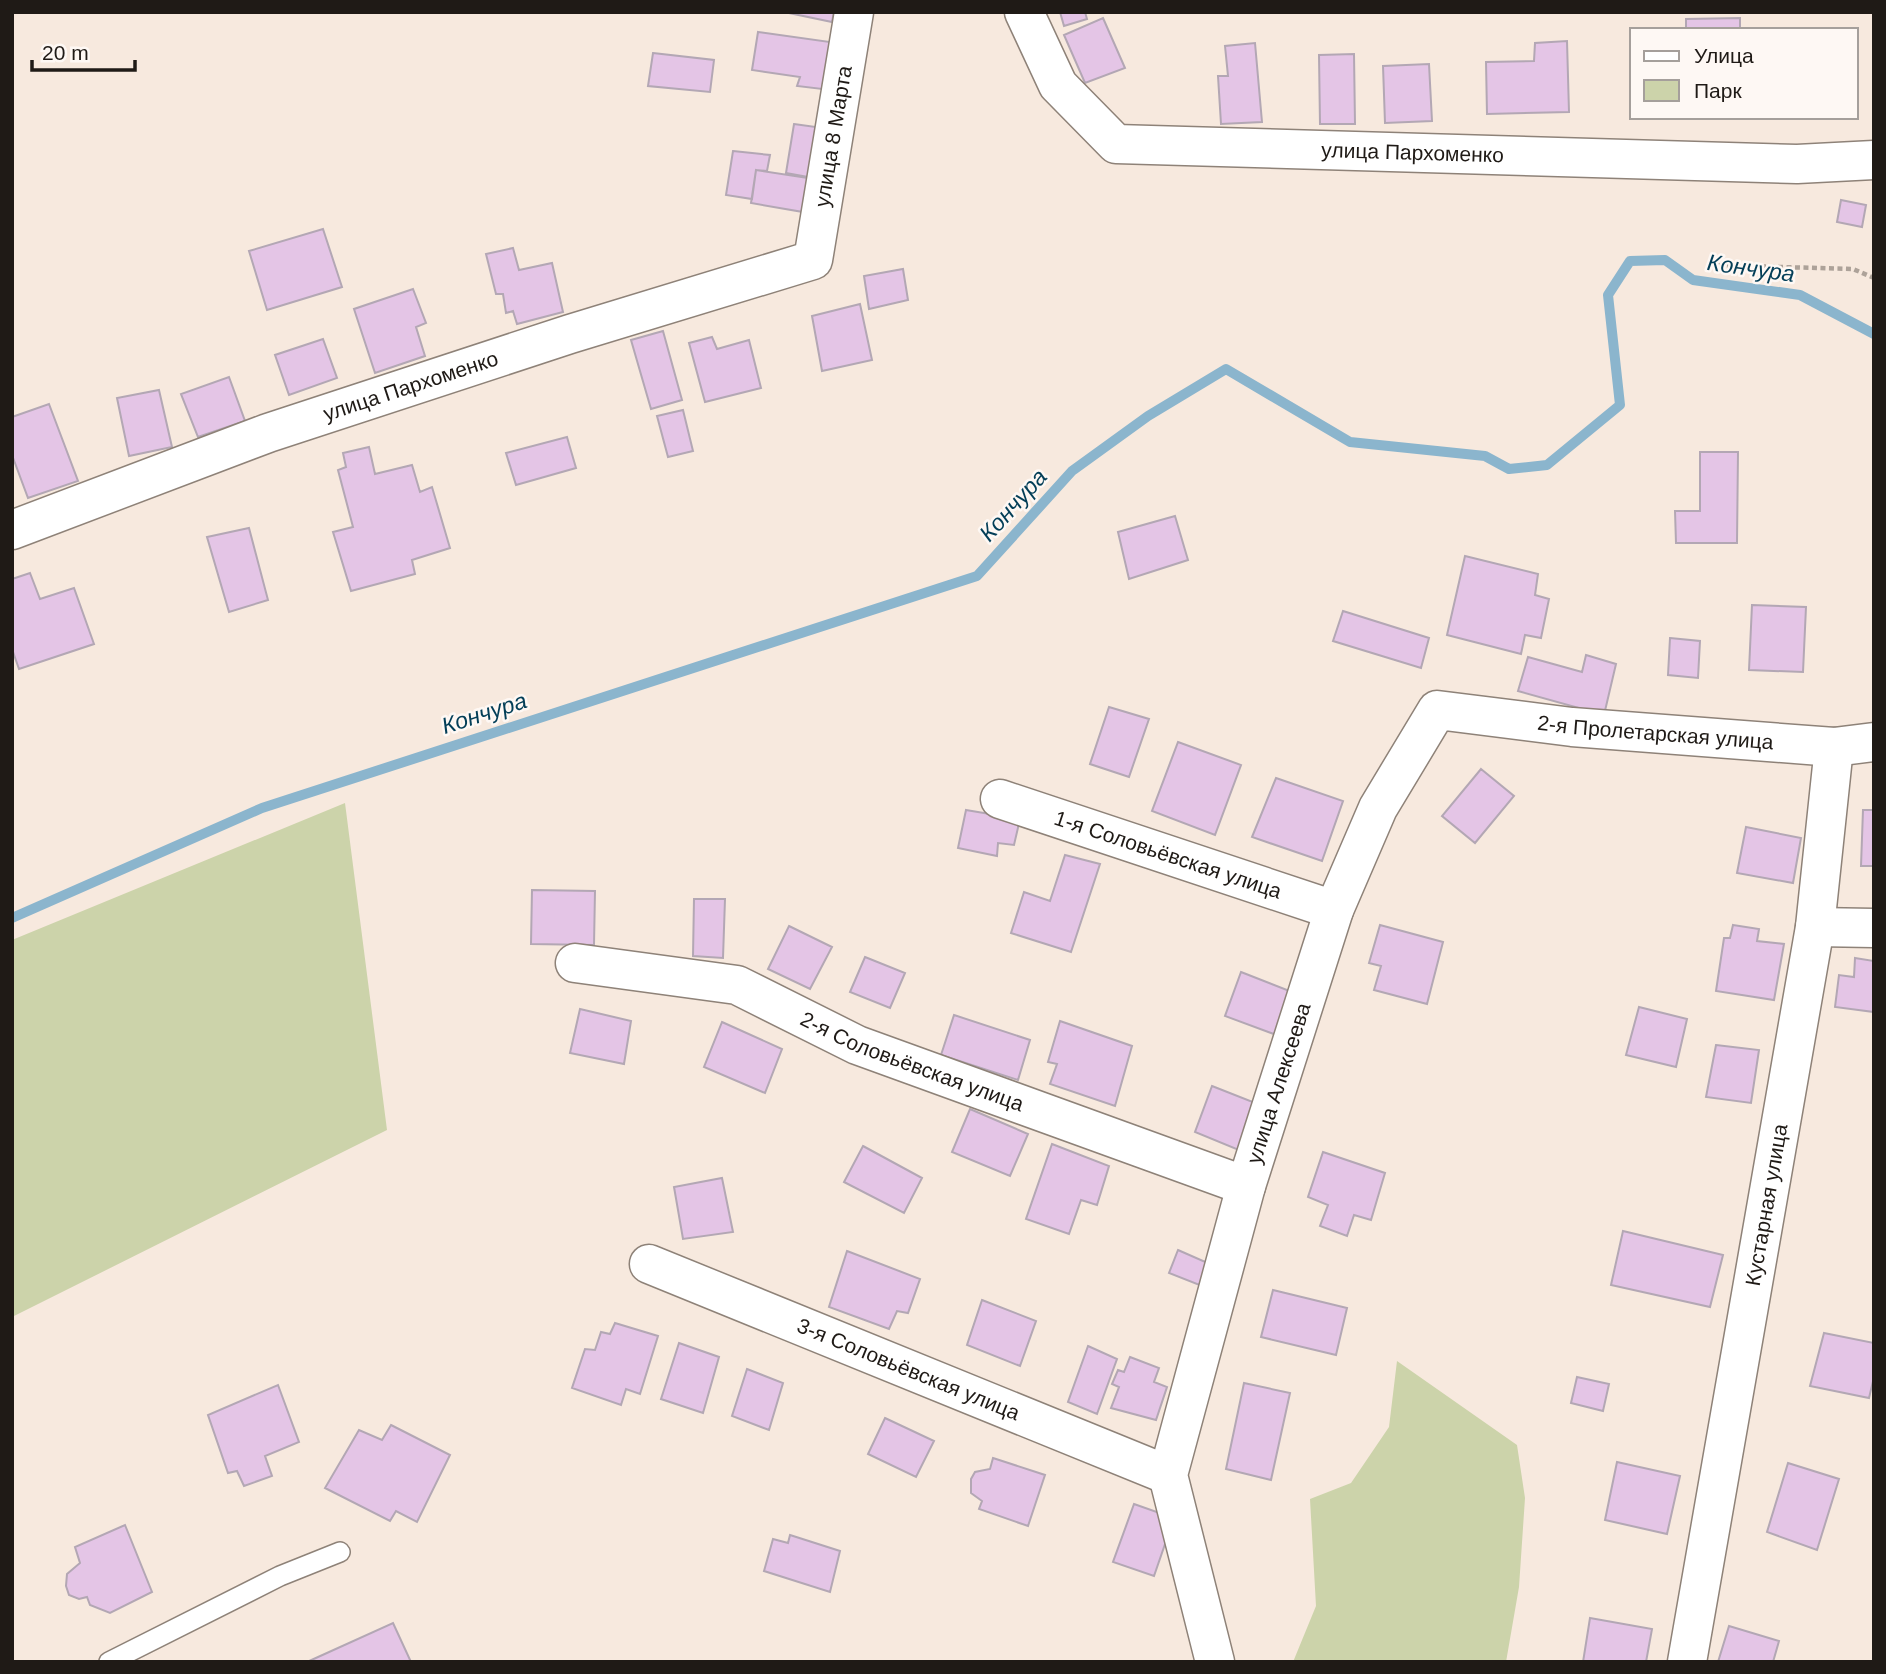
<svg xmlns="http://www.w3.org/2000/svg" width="1886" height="1674" font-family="Helvetica,sans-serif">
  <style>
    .green { fill: #ccd3aa }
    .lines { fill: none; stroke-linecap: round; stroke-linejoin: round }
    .stream { stroke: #8bb5cd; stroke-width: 10 }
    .building { fill: #e4c5e6; stroke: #b3a7b4; stroke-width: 2 }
    .lane-casing { stroke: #8e8278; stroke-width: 22 }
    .street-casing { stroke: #8e8278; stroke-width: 41 }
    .path { stroke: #ada299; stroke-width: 4.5; stroke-dasharray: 5 3.5; stroke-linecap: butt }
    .lane { stroke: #fff; stroke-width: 19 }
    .street { stroke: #fff; stroke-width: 38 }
    .labels { text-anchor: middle; stroke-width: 5; stroke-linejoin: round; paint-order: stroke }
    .street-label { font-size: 21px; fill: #1f1a16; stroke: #fef8f4 }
    .water-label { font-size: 23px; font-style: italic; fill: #033e57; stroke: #fef8f4 }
  </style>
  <rect width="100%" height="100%" fill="#f7e9de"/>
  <path class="green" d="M345,803L387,1130L12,1317V940Z
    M1397,1361L1517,1445L1525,1498L1519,1587L1506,1662H1293L1316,1606L1310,1499L1351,1483L1389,1427Z"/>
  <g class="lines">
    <path class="stream" d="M12,918L262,808L977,576L1072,471L1148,416L1226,369L1350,442L1485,456L1509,469L1547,465L1620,405L1608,295L1630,261L1665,260L1693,280L1800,295L1874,334"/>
  </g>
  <path class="building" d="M784,12H834L832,22Z
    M1060,12H1085L1087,19L1064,26Z
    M1103,18L1125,68L1085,83L1064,35Z
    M1740,18V30H1686V19Z
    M758,32L830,42L822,89L797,86L800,77L752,70Z
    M1567,41L1569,112L1487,114L1486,62L1534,61L1535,43Z
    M1255,43L1262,122L1221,124L1218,76H1228L1225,46Z
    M653,53L714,60L710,92L648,86Z
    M1354,54L1355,124H1320L1319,55Z
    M1429,64L1432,121L1385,123L1383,66Z
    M794,124L816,127L808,177L786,173Z
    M733,151L770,155L767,171L756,170L752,199L726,195Z
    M756,170L808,178L803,212L751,203Z
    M1841,200L1866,205L1862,227L1837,222Z
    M323,229L342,287L267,310L249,251Z
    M513,248L519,270L552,263L563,312L517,324L513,311L506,313L503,294H496L486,254Z
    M903,269L908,300L869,309L864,276Z
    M413,289L426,323L416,327L425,356L375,373L354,309Z
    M860,304L872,360L822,371L812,316Z
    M663,331L682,400L651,409L631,340Z
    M712,337L717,349L749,340L761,388L705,402L689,343Z
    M323,339L337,378L289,395L275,355Z
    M229,377L245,421L198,437L181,394Z
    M159,390L172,447L129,456L117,398Z
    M49,404L78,481L28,498L12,455V417Z
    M683,410L693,451L668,457L657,416Z
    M567,437L576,468L516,485L506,453Z
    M369,447L375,474L412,465L420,492L432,487L450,548L412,560L415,574L351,591L333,532L353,527L338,470L346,467L343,453Z
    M1700,452H1738L1737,543H1676L1675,511H1700Z
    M1175,516L1188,560L1129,579L1118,532Z
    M249,528L268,600L229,612L207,537Z
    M1465,556L1538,574L1535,595L1549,599L1541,638L1525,635L1521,654L1447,635Z
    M30,573L40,599L74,588L94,644L19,669L12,649V579Z
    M1752,605L1806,607L1803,672L1749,670Z
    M1343,611L1429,638L1421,668L1333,641Z
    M1670,638L1700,641L1698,678L1668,675Z
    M1586,655L1616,664L1604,715L1518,691L1528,657L1582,672Z
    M1109,707L1149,719L1129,777L1090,764Z
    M1178,742L1241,765L1215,835L1152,811Z
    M1481,769L1514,796L1475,843L1442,816Z
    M1276,778L1343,801L1322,861L1252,837Z
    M966,810L1020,819L1014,845L998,843L997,856L958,848Z
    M1863,810H1874V866H1861Z
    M1746,827L1801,838L1793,883L1737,873Z
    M1065,855L1100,864L1071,952L1011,933L1024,892L1050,901Z
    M532,890L595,891L594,945L531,944Z
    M694,899H725L723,958L693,956Z
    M1380,925L1443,942L1427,1004L1374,990L1381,966L1369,963Z
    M1733,925L1759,929L1757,941L1784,944L1774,1000L1716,991L1724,938H1730Z
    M789,926L832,947L810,989L768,969Z
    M865,957L905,973L890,1008L850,992Z
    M1855,958L1874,961V1012L1835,1007L1839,975L1854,977Z
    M1241,972L1305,997L1290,1040L1225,1016Z
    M1639,1007L1687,1019L1676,1067L1626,1055Z
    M580,1009L631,1021L624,1064L570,1053Z
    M954,1015L1030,1040L1018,1080L941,1055Z
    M1060,1021L1132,1046L1115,1106L1050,1084L1057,1064L1048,1062Z
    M722,1022L782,1049L765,1093L704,1067Z
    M1716,1045L1759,1050L1751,1103L1706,1097Z
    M1212,1086L1263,1106L1246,1153L1195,1132Z
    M970,1109L1028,1134L1010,1176L952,1152Z
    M1052,1144L1109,1166L1097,1205L1081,1200L1069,1234L1026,1219Z
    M863,1146L922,1178L904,1213L844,1182Z
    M1323,1152L1385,1173L1371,1220L1354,1215L1347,1236L1320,1226L1328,1205L1308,1197Z
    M722,1178L733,1232L683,1239L674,1187Z
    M1623,1231L1723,1255L1710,1307L1611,1285Z
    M1178,1250L1210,1264L1202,1286L1169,1273Z
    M847,1251L920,1279L908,1313L897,1311L889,1329L829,1307Z
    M1273,1290L1347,1308L1336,1355L1261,1337Z
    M982,1300L1036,1321L1020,1366L967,1345Z
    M615,1323L658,1336L640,1394L626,1389L621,1405L572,1388L585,1349L595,1350L601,1332L610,1334Z
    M1824,1333L1874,1343V1377L1869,1398L1810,1386Z
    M679,1343L719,1357L703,1413L661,1399Z
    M1088,1346L1117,1359L1097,1414L1068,1402Z
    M1130,1357L1159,1368L1154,1382L1167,1387L1156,1420L1111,1408L1119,1387L1112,1384L1118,1370L1124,1372Z
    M747,1369L783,1383L769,1430L732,1416Z
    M1577,1377L1609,1384L1603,1411L1571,1403Z
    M1244,1383L1290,1393L1271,1480L1226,1469Z
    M278,1385L299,1442L265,1456L272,1476L244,1486L237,1471L228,1473L208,1415Z
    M885,1418L934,1441L916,1477L868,1454Z
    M391,1425L450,1455L417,1522L396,1511L390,1521L325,1488L359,1430L382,1440Z
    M993,1458L1045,1475L1028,1526L979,1509L982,1501L971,1493V1479L975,1472L990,1469Z
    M1617,1462L1680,1476L1667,1534L1605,1520Z
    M1788,1463L1839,1479L1817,1550L1767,1532Z
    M1134,1504L1174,1518L1154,1576L1113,1562Z
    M125,1525L152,1592L110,1613L90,1605L87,1597L79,1599L69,1595L66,1586L67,1574L80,1563L75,1547Z
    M790,1535L840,1551L830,1592L764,1571L773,1539L788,1543Z
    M1590,1618L1652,1629L1646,1662H1583Z
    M393,1623L411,1662H307Z
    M1729,1626L1779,1641L1773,1662H1718Z"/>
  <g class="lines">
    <defs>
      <path id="lane" d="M109,1662L280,1576L340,1552"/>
      <g id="street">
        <path id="s1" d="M1024,12L1058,85L1116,144L1797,164L1874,160"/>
        <path id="s2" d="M12,530L268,433L570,334L813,260L854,12"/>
        <path id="s3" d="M1000,799L1334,910"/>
        <path d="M1815,927L1874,928"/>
        <path id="s4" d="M575,963L737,985L857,1045L1246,1186"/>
        <path id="s5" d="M649,1264L1168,1475"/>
        <path id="s6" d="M1215,1662L1168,1475L1246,1186L1334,910L1378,808L1437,710L1572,727L1834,747L1874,742"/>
        <path id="s7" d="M1687,1662L1815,927L1834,747"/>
      </g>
    </defs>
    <use href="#lane" class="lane-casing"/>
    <use href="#street" class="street-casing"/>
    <path class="path" d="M1710,265L1853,269L1874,278"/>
    <use href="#lane" class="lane"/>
    <use href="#street" class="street"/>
  </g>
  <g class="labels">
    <g class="street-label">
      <text dy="7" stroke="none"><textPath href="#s2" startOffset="971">улица 8 Марта</textPath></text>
      <text dy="7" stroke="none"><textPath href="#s1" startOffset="460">улица Пархоменко</textPath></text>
      <text dy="7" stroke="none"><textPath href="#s2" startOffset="424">улица Пархоменко</textPath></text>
      <text dy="7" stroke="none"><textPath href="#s6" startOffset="1227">2-я Пролетарская улица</textPath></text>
      <text dy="7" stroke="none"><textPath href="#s3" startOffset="177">1-я Соловьёвская улица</textPath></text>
      <text dy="7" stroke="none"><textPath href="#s4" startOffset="355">2-я Соловьёвская улица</textPath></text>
      <text dy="7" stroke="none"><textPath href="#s6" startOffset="600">улица Алексеева</textPath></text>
      <text dy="7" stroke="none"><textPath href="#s7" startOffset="464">Кустарная улица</textPath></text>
      <text dy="7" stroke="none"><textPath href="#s5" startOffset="280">3-я Соловьёвская улица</textPath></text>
    </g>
    <g class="water-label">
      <text transform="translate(1751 268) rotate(8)" y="8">Кончура</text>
      <text transform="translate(1013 505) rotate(-48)" y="8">Кончура</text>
      <text transform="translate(484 713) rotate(-18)" y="8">Кончура</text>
    </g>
  </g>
  <rect width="1886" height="1674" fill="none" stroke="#1f1a16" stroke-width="28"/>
  <rect x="1630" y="28" width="228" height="91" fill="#fef8f4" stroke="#a59f9b" stroke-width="2"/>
  <rect x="1644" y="51" width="35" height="10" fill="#ffffff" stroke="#a59f9b" stroke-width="2"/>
  <text x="1694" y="63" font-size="21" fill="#1f1a16">Улица</text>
  <rect x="1644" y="80" width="35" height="21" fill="#ccd3aa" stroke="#a59f9b" stroke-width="2"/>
  <text x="1694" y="98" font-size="21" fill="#1f1a16">Парк</text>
  <path d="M32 60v10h103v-10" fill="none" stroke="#1f1a16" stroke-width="3.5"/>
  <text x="42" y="60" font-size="21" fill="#1f1a16" stroke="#fef8f4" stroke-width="5" paint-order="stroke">20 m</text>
</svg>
